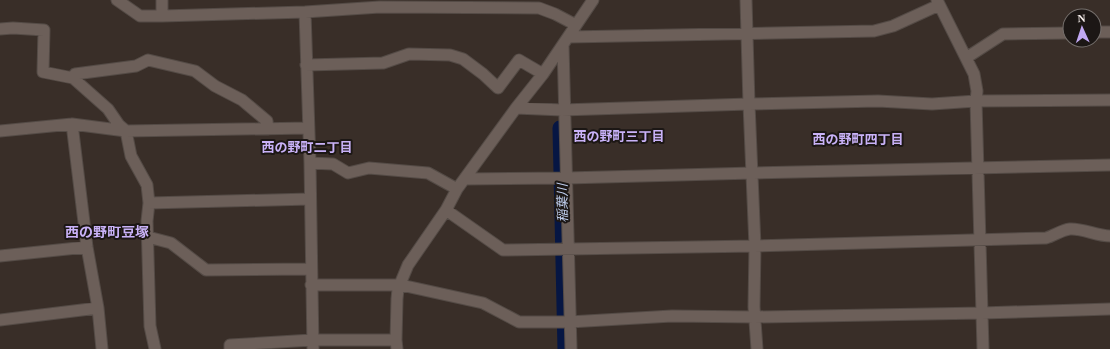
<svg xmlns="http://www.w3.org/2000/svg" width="1110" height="349" font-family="'Times New Roman','Noto Sans JP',serif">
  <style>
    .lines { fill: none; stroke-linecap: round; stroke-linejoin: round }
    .river { stroke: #061643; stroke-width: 15 }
    .minor-casing { stroke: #544b46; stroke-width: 13 }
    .minor { stroke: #6c5f59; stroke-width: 11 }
    .labels { text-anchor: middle; stroke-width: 4; stroke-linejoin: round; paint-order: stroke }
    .neighbourhood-label { font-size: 13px; font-weight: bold; fill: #c9b2f8; stroke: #1c1715 }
    .water-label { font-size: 13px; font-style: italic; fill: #c1d0f0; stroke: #1c1715 }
    .quarter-label { font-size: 14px; font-weight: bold; fill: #c9b2f8; stroke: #1c1715 }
  </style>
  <rect width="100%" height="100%" fill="#392e28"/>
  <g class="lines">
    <path class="river" d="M560,128L565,349"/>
    <defs>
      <path id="minor" d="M117,0L140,16H162
        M162,0V16L305,12L380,7L539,8L555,14L576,25
        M746,0L749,104L755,246L754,307L757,349
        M937,0L974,74L977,91L976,101L983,349
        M305,12L310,163L313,349
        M0,29L13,28L44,30L43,72L73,78L108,109L119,125L126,131L131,156L147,185L149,203L147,221L150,326L155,349
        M1094,32H1110
        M568,37L874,31L893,26L939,5
        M563,45L571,349
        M966,58L1003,34L1070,33
        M306,65L383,63L409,54L450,55L463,59L483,74L498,88L519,60L543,74
        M73,78L75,74L136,66L148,60L195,71L215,86L242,100L267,121L268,129
        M516,108L562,110L749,104L878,101L932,104L976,101L1110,100
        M72,124L87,247L98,308L102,349
        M0,131L72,124L126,131L308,128
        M310,163L333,164L348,173L369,168L428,173L457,189
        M465,179L567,178L753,173L1110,165
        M149,203L310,199
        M446,210L503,250L755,246L1046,238C1054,236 1061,230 1070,229C1082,228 1097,236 1110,236
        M148,237L171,243L206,270L311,269
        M0,256L87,247
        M311,285H401L483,303L519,322H569L672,316L755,317L982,313L1110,309
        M0,320L98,308
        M230,349V345L312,340H396
        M397,349L396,340L397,299L398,289L408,265L446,210L457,189L516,108L543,74L593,0"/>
    </defs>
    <use href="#minor" class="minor-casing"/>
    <use href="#minor" class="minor"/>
  </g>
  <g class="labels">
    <g class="neighbourhood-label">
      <text x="619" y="141">西の野町三丁目</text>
      <text x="858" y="144">西の野町四丁目</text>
      <text x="307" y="152">西の野町二丁目</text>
    </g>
    <g class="water-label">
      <text transform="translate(562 203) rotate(-91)" y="5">稲葉川</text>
    </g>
    <g class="quarter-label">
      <text x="107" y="237">西の野町豆塚</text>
    </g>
  </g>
  <g transform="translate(1082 28) rotate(357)"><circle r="19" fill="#1c1715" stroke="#756f6c"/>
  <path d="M0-3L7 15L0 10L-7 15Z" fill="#c1a8f3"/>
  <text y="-6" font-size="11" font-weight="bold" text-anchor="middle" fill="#faf2ef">N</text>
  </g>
</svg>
